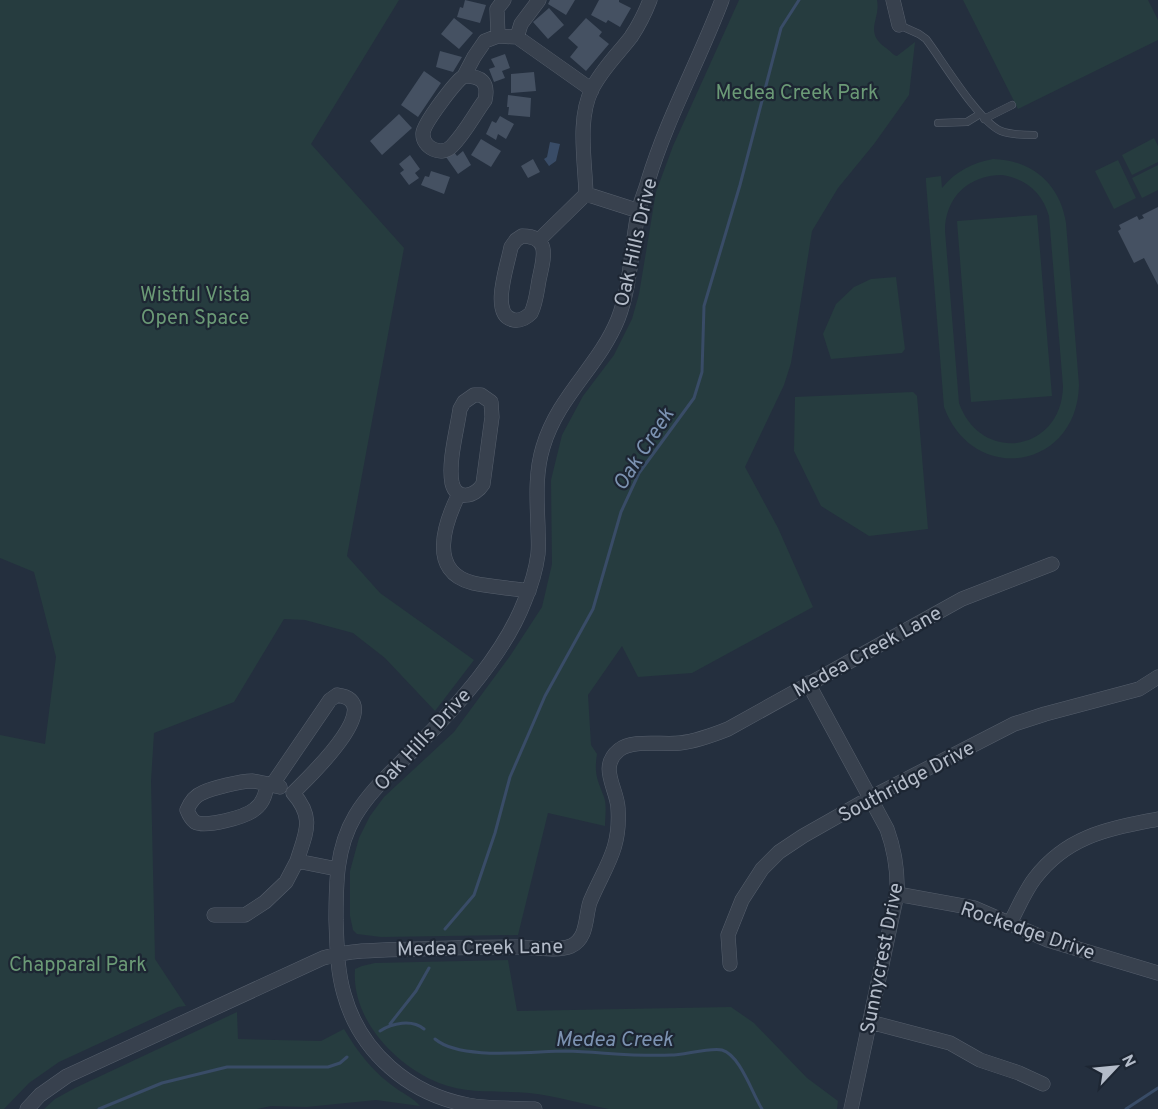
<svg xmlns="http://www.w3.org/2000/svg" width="1158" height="1109" font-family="Overpass,sans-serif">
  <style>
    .green { fill: #263c3f; fill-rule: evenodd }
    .water { fill: #394c67 }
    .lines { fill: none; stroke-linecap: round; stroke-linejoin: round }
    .stream { stroke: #394c67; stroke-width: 3 }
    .building { fill: #455162 }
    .service-casing { stroke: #565f6c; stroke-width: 8 }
    .minor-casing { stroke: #565f6c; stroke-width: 15 }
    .service { stroke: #38414e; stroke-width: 7 }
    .minor { stroke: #38414e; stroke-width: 14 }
    .labels { text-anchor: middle; stroke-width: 4.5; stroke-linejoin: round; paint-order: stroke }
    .park-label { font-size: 20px; fill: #6b9a76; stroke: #1d2633 }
    .street-label { font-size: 20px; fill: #b4bcc9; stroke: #1d2633 }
    .water-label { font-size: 21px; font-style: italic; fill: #7c92b1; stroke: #1d2633 }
  </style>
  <rect width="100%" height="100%" fill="#242f3e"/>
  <path class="green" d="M0,0H399L311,144L404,248L347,556L380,593L474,660L435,711L385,658L353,633L305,620L284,619L234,702L154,733L151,781L155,959L186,1006L178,1007L59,1062L29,1083L4,1109H0V735L45,744L56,657L34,572L0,558Z
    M739,0H877C881,19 863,32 886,48C891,51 892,55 897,56L915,42L909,95L874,144L838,188L812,231L791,363L784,385L745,467L778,528L813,607L692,673L638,677L622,646L588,695L591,745L597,754C594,774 597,779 604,797C607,805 605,817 605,826L548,813L518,935L381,937L357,934L353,930L350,916V871L359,838L370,816L384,797L454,732L510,656L542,607L552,564L551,480L562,435L583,396L614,355L632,319L639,294L656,192L673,146Z
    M963,0H1148L1158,20V40L1018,109Z
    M1154,138L1158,146V162L1132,175L1122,155Z
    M993,159C1032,160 1060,184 1066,223L1079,385C1077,470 973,486 944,407L926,182V178L941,176L942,188C956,171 972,163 993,159ZM1002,175C1026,179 1042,192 1049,216L1063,386C1062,452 981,465 959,403L945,231C945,197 969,175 1002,175Z
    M1118,160L1136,198L1114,209L1095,171Z
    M1158,165V190L1142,198L1132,178Z
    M1037,215L1052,396L971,402L957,221Z
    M896,277L905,349L902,353L831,359L823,334L836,304L854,287L871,279Z
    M913,392L917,396L928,529L869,536L821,506L794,451L795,397Z
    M508,960L517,1011L731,1007L754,1023L807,1078L838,1101L837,1109C786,1109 734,1109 682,1109C659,1109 632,1109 609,1109C582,1104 556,1096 529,1093C498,1090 469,1095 439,1083C395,1065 351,1019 355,969L362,966L375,963Z
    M237,1012L238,1039L321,1041L344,1029C358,1053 375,1074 397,1089C406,1095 413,1098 420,1106L376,1100L306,1107L271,1106L257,1109H44L55,1099L75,1088Z"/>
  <path class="water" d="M550,142L560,144L556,161L549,166L544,159L547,157Z"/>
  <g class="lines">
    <path class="stream" d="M445,929L474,895L495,833L510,777L545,696L593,609L621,512L639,473L694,398L702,372L704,306L740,185L781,28L799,0
      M390,1024L416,991L429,968
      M380,1031C392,1023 412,1019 424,1029
      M435,1039C461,1061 532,1051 566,1051C601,1052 637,1057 671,1055C683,1055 712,1047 722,1050C740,1055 752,1093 762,1109
      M99,1109L162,1083L227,1067H328L340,1063L347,1057
      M1126,1109L1158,1088"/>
  </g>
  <path class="building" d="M465,0L486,5L480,23L457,17L460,7L463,8Z
    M550,0H575L566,15L548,4Z
    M599,0H619V2L631,8L620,27L608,20L606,23L591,15Z
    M549,8L564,25L548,39L533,22Z
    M454,18L473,33L459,49L441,34Z
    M586,18L602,32L599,36L609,44L586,71L570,57L578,47L568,38Z
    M440,51L462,57L453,72L436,67Z
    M505,54L510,68L502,71L505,78L494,82L489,69L495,67L491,59Z
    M424,71L441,83L418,117L401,105Z
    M534,72L536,91L511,93V74Z
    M508,95L531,98L530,117L508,115L509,107H507Z
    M399,114L412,128L382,155L370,141Z
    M500,116L514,124L506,139L498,134L496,140L486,134L492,121L496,123Z
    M481,139L501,151L491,167L471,155Z
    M463,151L471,165L458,174L446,157L454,152L457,156Z
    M410,155L420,169L415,173L419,178L409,185L400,173L404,170L399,164Z
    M533,159L540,172L528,178L521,166Z
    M431,171L450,177L444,194L421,185L425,176L429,177Z
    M1158,207V285L1144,258L1134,263L1118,231L1121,229L1119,225L1137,216L1139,220L1144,218L1142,215Z"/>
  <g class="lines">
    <defs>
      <path id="service" d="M899,25L919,34L926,39C942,60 979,122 1001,131C1011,135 1023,135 1034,135
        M984,119L1012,105
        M938,123L967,122L980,114"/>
      <path id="minor" d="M893,0L899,25
        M498,36L497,9L504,0
        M517,37L521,24L539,0
        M464,76C481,76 489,82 485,100C474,115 465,133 452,146C442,157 422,148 423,133C424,123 455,82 464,76Z
        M464,76L474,57L485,41L498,36L517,37L592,90
        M586,194C585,160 577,119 592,89C602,69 618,54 631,37C639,25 645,13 650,0
        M586,194L639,211
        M522,236C552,236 543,260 539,280C537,291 536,303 531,313C526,318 521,321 514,320C489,316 508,264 511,247L516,240Z
        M539,240L586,194
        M474,395H481L491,402L492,417L483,484C475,497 456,501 452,483C448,462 457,430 460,409L464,402Z
        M459,494C445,522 427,572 473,583C491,587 511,588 529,591
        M808,683L887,829C895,851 898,870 897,894L851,1109
        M267,784C266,794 263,803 255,809C246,817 205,828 195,822C191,819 189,815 187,810C190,803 194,796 202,793C212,788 241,781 252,781C261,782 271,785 280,787
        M272,785L330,700L337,695C390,701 307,779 293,793C315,818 306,832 297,861
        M897,894L974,908L1048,940L1158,973
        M214,915H245L265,902L286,882L297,861L337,869
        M1010,923C1018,908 1025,891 1035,878C1068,835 1109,829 1158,819
        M730,964L728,935L742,900L762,869L779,852L803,836L870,798L1014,724L1045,714L1139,689L1158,677
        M870,1022L950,1043L980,1060L1019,1073L1043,1084
        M27,1109L40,1095L67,1076L323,958C354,949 385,950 417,949C450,948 484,947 517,947C532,947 557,952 571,946C588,938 585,917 590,902C605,866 621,850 618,808C617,788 598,767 619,750C632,739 662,745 680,743C697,741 713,735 728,729L962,599L1052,564
        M535,1109C513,1108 489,1109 468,1105C409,1094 360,1052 344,994C337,970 337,945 336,920C336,884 336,848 355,816C371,789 396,768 418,745C458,705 505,653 525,600C531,586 536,569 538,554C539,545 538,536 538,527C537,500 535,473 543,447C558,396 599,366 618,319C631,285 631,249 638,213C640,202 645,192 648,181C667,118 699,61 722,0"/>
    </defs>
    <use href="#service" class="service-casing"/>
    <use href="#minor" class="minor-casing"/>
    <use href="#service" class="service"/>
    <use href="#minor" class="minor"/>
  </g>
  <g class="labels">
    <g class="park-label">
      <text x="797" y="99">Medea Creek Park</text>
      <text x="195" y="301">Wistful Vista<tspan x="195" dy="23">Open Space</tspan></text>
      <text x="78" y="971">Chapparal Park</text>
    </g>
    <g class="street-label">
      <text transform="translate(635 242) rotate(-77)" y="7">Oak Hills Drive</text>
      <text transform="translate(867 651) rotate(-29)" y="7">Medea Creek Lane</text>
      <text transform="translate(422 739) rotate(-47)" y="7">Oak Hills Drive</text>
      <text transform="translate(906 781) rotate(-28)" y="7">Southridge Drive</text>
      <text transform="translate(1028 930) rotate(19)" y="7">Rockedge Drive</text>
      <text transform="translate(480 947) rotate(-1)" y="7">Medea Creek Lane</text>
      <text transform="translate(881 958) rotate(-79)" y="7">Sunnycrest Drive</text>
    </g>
    <g class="water-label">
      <text transform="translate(643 449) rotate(-57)" y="7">Oak Creek</text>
      <text x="614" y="1046">Medea Creek</text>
    </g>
  </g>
  <g transform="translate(1116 1067) rotate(64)" stroke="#1d2633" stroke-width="4.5" paint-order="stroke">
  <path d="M0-4.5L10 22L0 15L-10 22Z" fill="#b4bcc9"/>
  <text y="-9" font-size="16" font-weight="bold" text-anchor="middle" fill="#b4bcc9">N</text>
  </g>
</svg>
